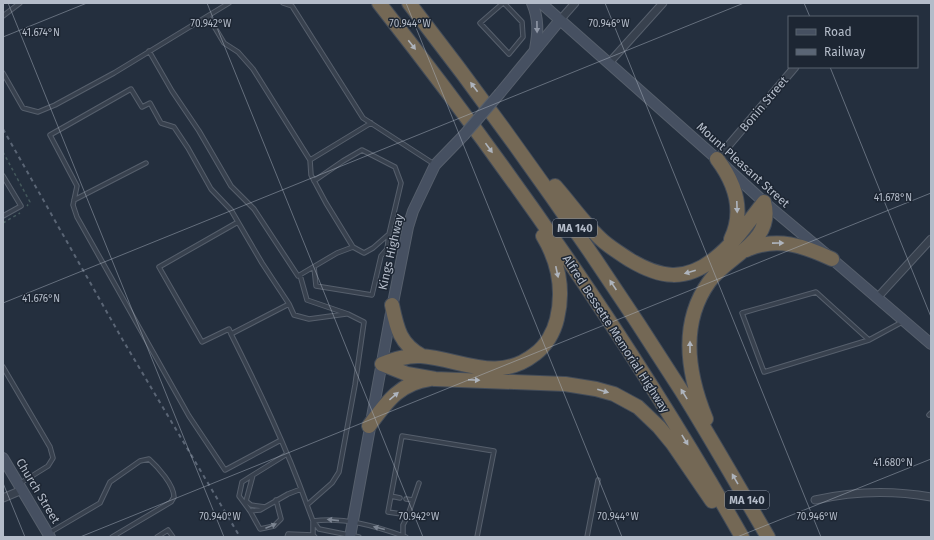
<svg xmlns="http://www.w3.org/2000/svg" width="934" height="540" font-family="'Fira Sans',sans-serif">
  <style>
    .lines { fill: none; stroke-linecap: round; stroke-linejoin: round }
    .service-casing { stroke: #565f6c; stroke-width: 5.5 }
    .minor-casing { stroke: #565f6c; stroke-width: 9 }
    .secondary-casing { stroke: #565f6c; stroke-width: 12 }
    .motorway-casing { stroke: #434c59; stroke-width: 16 }
    .path { stroke: #44595c; stroke-width: 1.5; stroke-dasharray: 3 3; stroke-linecap: butt }
    .service { stroke: #38414e; stroke-width: 3.5 }
    .minor { stroke: #38414e; stroke-width: 7 }
    .secondary { stroke: #465061; stroke-width: 10 }
    .motorway { stroke: #746855; stroke-width: 14 }
    .rail { stroke: #5a6575; stroke-width: 2; stroke-dasharray: 4 4; stroke-linecap: butt }
    .secondary-bridge-casing { stroke: #565f6c; stroke-width: 12; stroke-linecap: butt }
    .secondary-bridge { stroke: #465061; stroke-width: 10 }
    .oneway { fill: #8e96a5 }
    .oneway2 { fill: #aeb4bd }
    .oneway3 { fill: #7c8592 }
    .ticks { fill: none; stroke: #b4bcc9; stroke-width: 1; stroke-opacity: 0.45 }
    .labels { text-anchor: middle; stroke-width: 3; stroke-linejoin: round; paint-order: stroke }
    .shield { fill: #1d2633; stroke: #878f9c; stroke-width: 1 }
    .shield-label { font-size: 11px; font-weight: bold; fill: #b4bcc9 }
    .street-label { font-size: 12px; fill: #b4bcc9; stroke: #1d2633 }
    .ticks-label { font-size: 10px; text-anchor: middle; fill: #b4bcc9; stroke: #1d2633; stroke-width: 3; stroke-linejoin: round; paint-order: stroke }
  </style>
  <rect width="100%" height="100%" fill="#242f3e"/>
  <g class="lines">
    <defs>
      <path id="service" d="M283,3L292,6L363,118L434,164
        M503,3L480,23L509,54L523,37L522,22L504,3
        M3,16L20,3
        M208,16L224,43L238,52L253,69L310,160L311,175L326,203L353,247L364,253L373,248L389,234L401,183L395,167L362,150L343,161L314,181
        M149,51L172,91L199,131L231,186L254,209L298,276L337,253L353,247
        M3,73L23,108L38,112L55,105L114,73L229,3
        M310,160L371,123
        M3,176L21,206L3,216
        M74,200L146,163
        M314,267L316,286L372,295L381,256L387,249L389,234
        M300,275L307,300L348,314L364,322L355,385L339,472L332,483L307,505L313,521L319,529L359,537
        M231,334L229,329L202,342L159,267L238,222
        M869,340L764,372L742,313L816,292L869,340L904,321
        M3,367L50,447L53,458L48,466L19,484
        M929,415L931,413
        M281,440L225,470L189,416L77,217L73,205L77,186L50,135L131,89L142,107L150,103L161,123L174,127L188,148L211,189L231,210L262,263L289,304
        M253,475L242,482L239,496L250,511L260,510L288,494L301,489
        M391,496L400,498
        M406,499L413,500
        M307,505C286,446 259,390 231,334L289,304L294,315L309,319L346,314
        M265,507L251,505L246,501L253,475L287,454
        M250,511L260,529L274,526L281,519L276,500
        M408,515L419,483
        M313,521C344,517 376,526 406,537
        M313,521V535L315,537
        M49,533L100,503L110,482L140,461L149,459C158,467 174,485 174,497L171,502L112,537
        M157,537L168,530L173,537
        M287,537L288,534L313,535
        M403,537V525L408,515L388,512L402,436L494,451L477,537
        M587,537L598,480"/>
      <path id="minor" d="M560,20L575,3
        M609,63L663,3
        M717,159L795,67
        M877,298L931,239
        M3,498L22,490
        M815,500C854,491 891,490 931,497"/>
      <path id="secondary" d="M532,3C539,19 538,33 535,49
        M541,3L717,159L764,202L832,259L931,344
        M500,93L560,20
        M3,458L50,537
        M350,537L391,313L408,227L413,211L435,165L464,135"/>
      <path id="motorway" d="M379,3C512,172 636,350 742,537
        M409,3C506,128 596,256 681,390C711,438 739,488 768,537
        M717,159C735,183 745,210 731,239
        M555,186C571,204 585,225 603,241C611,248 621,254 630,260C660,278 685,282 714,259C734,244 749,221 764,202
        M746,250C777,236 804,246 832,259
        M392,305C397,329 400,344 422,356
        M382,364L407,374L435,379L565,384L596,389L614,394L638,407L659,427L673,444L712,501
        M382,364C395,359 407,355 421,356C461,359 497,384 535,354C546,346 554,332 557,319C564,290 558,261 543,236
        M706,419C688,375 679,324 709,282C728,255 775,242 764,202
        M369,426C386,403 399,383 430,379"/>
    </defs>
    <use href="#service" class="service-casing"/>
    <use href="#minor" class="minor-casing"/>
    <use href="#secondary" class="secondary-casing"/>
    <use href="#motorway" class="motorway-casing"/>
    <path class="path" d="M3,143H4
      M3,152L30,202L27,206
      M3,223L20,213"/>
    <use href="#service" class="service"/>
    <use href="#minor" class="minor"/>
    <use href="#secondary" class="secondary"/>
    <use href="#motorway" class="motorway"/>
    <path class="rail" d="M3,129L121,337L240,537"/>
    <defs>
      <path id="secondary-bridge" d="M464,135L500,93"/>
    </defs>
    <use href="#secondary-bridge" class="secondary-bridge-casing"/>
    <use href="#secondary-bridge" class="secondary-bridge"/>
  </g>
  <defs><path id="oneway-solid" d="M-6-.8H1V-3.2L6.5 0L1 3.2V.8H-6Z"/></defs>
  <use class="oneway" href="#oneway-solid" transform="translate(537 27) rotate(89)"/>
  <g class="oneway2">
    <use href="#oneway-solid" transform="translate(412 45) rotate(52)"/>
    <use href="#oneway-solid" transform="translate(474 87) rotate(-127)"/>
    <use href="#oneway-solid" transform="translate(489 148) rotate(54)"/>
    <use href="#oneway-solid" transform="translate(737 207) rotate(88)"/>
    <use href="#oneway-solid" transform="translate(778 243) rotate(-1)"/>
    <use href="#oneway-solid" transform="translate(557 272) rotate(78)"/>
    <use href="#oneway-solid" transform="translate(690 272) rotate(164)"/>
    <use href="#oneway-solid" transform="translate(613 285) rotate(-124)"/>
    <use href="#oneway-solid" transform="translate(690 347) rotate(-90)"/>
    <use href="#oneway-solid" transform="translate(474 380) rotate(2)"/>
    <use href="#oneway-solid" transform="translate(603 391) rotate(16)"/>
    <use href="#oneway-solid" transform="translate(684 394) rotate(-122)"/>
    <use href="#oneway-solid" transform="translate(394 396) rotate(-40)"/>
    <use href="#oneway-solid" transform="translate(685 440) rotate(58)"/>
    <use href="#oneway-solid" transform="translate(735 479) rotate(-120)"/>
  </g>
  <g class="oneway3">
    <use href="#oneway-solid" transform="translate(333 520) rotate(-174)"/>
    <use href="#oneway-solid" transform="translate(271 526) rotate(-22)"/>
    <use href="#oneway-solid" transform="translate(379 528) rotate(-166)"/>
  </g>
  <path class="ticks" d="M8,3L224,537M207,3L423,537M406,3L622,537M605,3L821,537M804,3L810,17M3,37L87,3M830,67L931,317M3,303L744,3M3,483L25,537M80,537L931,193M737,537L931,459"/>
  <g class="labels">
    <g class="shield">
      <rect x="553" y="219" width="44" height="18" rx="3"/>
      <rect x="725" y="491" width="44" height="18" rx="3"/>
    </g>
    <g class="shield-label">
      <text x="575" y="232">MA 140</text>
      <text x="747" y="504">MA 140</text>
    </g>
    <g class="street-label">
      <text transform="translate(764 104) rotate(-50)" y="4">Bonin Street</text>
      <text transform="translate(743 165) rotate(42)" y="4">Mount Pleasant Street</text>
      <text transform="translate(391 252) rotate(-77)" y="4">Kings Highway</text>
      <text transform="translate(616 334) rotate(57)" y="4">Alfred Bessette Memorial Highway</text>
      <text transform="translate(38 491) rotate(59)" y="4">Church Street</text>
    </g>
  </g>
  <g class="ticks-label">
    <text x="211" y="27">70.942°W</text>
    <text x="410" y="27">70.944°W</text>
    <text x="609" y="27">70.946°W</text>
    <text x="41" y="36">41.674°N</text>
    <text x="893" y="201">41.678°N</text>
    <text x="41" y="302">41.676°N</text>
    <text x="893" y="466">41.680°N</text>
    <text x="220" y="520">70.940°W</text>
    <text x="419" y="520">70.942°W</text>
    <text x="618" y="520">70.944°W</text>
    <text x="817" y="520">70.946°W</text>
  </g>
  <rect width="934" height="540" fill="none" stroke="#b4bcc9" stroke-width="8"/>
  <rect x="788" y="16" width="130" height="52" fill="#1d2633" stroke="#59626f"/>
  <rect x="796" y="29" width="20" height="6" fill="#465061" stroke="#59626f"/>
  <text x="824" y="36" font-size="12" fill="#b4bcc9">Road</text>
  <rect x="796" y="49" width="20" height="6" fill="#5a6575" stroke="#59626f"/>
  <text x="824" y="56" font-size="12" fill="#b4bcc9">Railway</text>
</svg>
